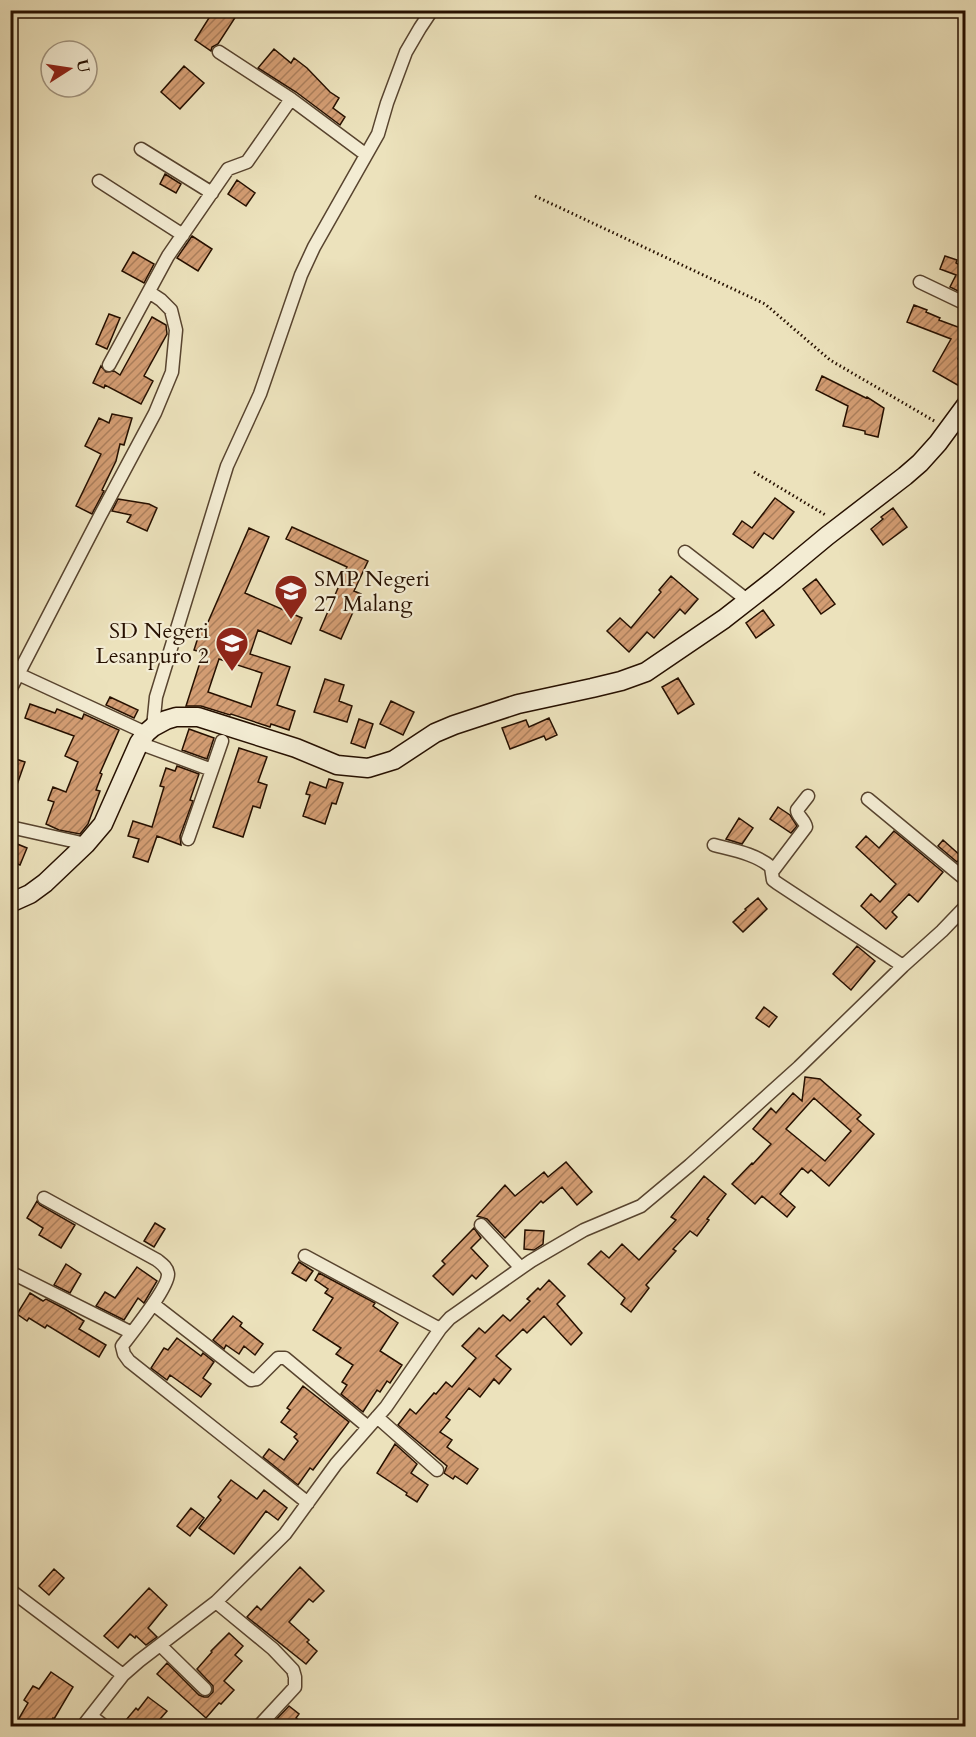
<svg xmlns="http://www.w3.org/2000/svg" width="976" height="1737" font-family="Cardo,serif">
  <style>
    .building { fill: url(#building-hatch); stroke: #261000; stroke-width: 1.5; fill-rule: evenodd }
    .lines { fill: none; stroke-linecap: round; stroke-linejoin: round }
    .street-casing { stroke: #58442f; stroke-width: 15 }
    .secondary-casing { stroke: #261000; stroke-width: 21 }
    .path { stroke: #261000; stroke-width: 3; stroke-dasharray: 1.5 3; stroke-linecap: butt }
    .street { stroke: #f3ecd3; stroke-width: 12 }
    .secondary { stroke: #f3ecd3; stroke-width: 18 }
    .labels { text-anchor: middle; stroke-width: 4.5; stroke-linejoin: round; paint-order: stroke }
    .poi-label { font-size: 22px; fill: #261000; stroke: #f3ecd3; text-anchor: start }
  </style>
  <defs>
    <pattern id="building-hatch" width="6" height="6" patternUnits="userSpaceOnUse" patternTransform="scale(1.5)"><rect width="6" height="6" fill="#d39d73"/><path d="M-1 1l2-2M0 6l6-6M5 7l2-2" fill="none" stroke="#ab7f5c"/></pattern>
  </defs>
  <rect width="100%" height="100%" fill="#ece2bc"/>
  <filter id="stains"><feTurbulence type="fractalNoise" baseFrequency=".00333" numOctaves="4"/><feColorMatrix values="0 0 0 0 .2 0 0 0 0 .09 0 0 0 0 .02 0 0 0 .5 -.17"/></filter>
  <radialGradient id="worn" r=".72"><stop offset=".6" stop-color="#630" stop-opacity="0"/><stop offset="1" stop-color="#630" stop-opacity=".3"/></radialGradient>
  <path class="building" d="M214,10H240L218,44L212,47L211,51L195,40Z
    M274,49L291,63L294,58L307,68L330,92L339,98L333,108L345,117L340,125L296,92L258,68Z
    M184,66L204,83L180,109L161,92Z
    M165,174L181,184L176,193L160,184Z
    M237,180L255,193L246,206L228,194Z
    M192,236L212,249L198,271L177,258Z
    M133,252L154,264L144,283L122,271Z
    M945,256L957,260L956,263L961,266L966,257V295L950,287L956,275L940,269Z
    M914,305L927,310L926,312L940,318L939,320L966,330V341L958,359L966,363V380L961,387L933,371L951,339L907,322Z
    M109,314L120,318L107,349L96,344Z
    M152,317L166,325L167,334L144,376L153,381L141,404L105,385L104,388L93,383L101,366L106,372L114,371L120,375Z
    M822,376L866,398L867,397L884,408L878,437L865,434V431L843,426L848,406L816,390Z
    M112,414L132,418L124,445L120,444L116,461L102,490L104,491L92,514L76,506L101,454L85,446L99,418L109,423Z
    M775,498L794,512L773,539L764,533L753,548L733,534L742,521L752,528Z
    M118,499L149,504L157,508L147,531L127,522L131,515L112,511Z
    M893,508L907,527L883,545L871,529L883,519L881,517Z
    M292,527L368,561L354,591L361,594L341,639L320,630L347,567L286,539Z
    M249,528L269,537L245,593L302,618L291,644L258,630L250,654L290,667L277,705L295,711L289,730L271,724L270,727L231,714L230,715L201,706H186L203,653L194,650L201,628L205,629ZM219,659L262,673L251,707L208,692Z
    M671,576L698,599L685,614L680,609L654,638L647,632L629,652L607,631L620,618L631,628L661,592L659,590Z
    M816,579L835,604L821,614L803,589Z
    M763,610L774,625L756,638L746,623Z
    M678,678L694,704L678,714L662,687Z
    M325,679L344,685L339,701L352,706L347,722L314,712Z
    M110,697L138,710L134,718L106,705Z
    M391,701L414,712L403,735L380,724Z
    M30,704L55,713L57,709L82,719L84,714L119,730L100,773L102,774L96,790L100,791L88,824L80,834L59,830L46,824L54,802L48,800L53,787L66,792L78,762L65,756L74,736L25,718Z
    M549,718L557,735L546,740L544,736L510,749L502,728L526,720L529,727Z
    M359,719L373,724L365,748L351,743Z
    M189,729L214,738L207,759L182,750Z
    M239,748L267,757L258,782L267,785L260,808L253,806L243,837L213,827Z
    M10,757L25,762L12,799H10Z
    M177,766L199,774L190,800L193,801L180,836L181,845L157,836L148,862L133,857L139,839L128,836L133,821L152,827L164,787L160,786L166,768L175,771Z
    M329,779L343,783L336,804L332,803L325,824L303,816L310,795L306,794L310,782L326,788Z
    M778,807L790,815L797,826L791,833L770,819Z
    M739,818L753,828L742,844L726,839Z
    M894,831L943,872L918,902L909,894L892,912L897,917L886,929L861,906L871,894L880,902L896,884L856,847L866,836L879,848Z
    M943,840L962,857L957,862L938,846Z
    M10,841L27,848L20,865L10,861Z
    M758,898L767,909L743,932L733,922L746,910L745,909Z
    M857,946L875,961L851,990L833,974Z
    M764,1007L777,1017L769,1027L756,1018Z
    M805,1077L820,1079L861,1115L857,1119L874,1134L829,1186L811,1170L808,1173L802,1168L780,1194L795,1207L787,1217L762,1196L755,1204L732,1184L752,1163L753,1164L771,1144L753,1129L771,1108L776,1113L793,1093L802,1101ZM814,1098L851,1131L825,1161L786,1129Z
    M566,1162L592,1192L577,1205L562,1187L543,1203L541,1201L505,1238L487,1219L477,1216L505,1185L515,1196L544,1172L548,1177Z
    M704,1176L726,1194L707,1219L709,1220L697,1236L690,1231L673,1249L676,1251L646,1285L649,1288L631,1312L621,1304L625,1298L588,1264L601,1251L609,1258L622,1244L639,1260L676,1220L671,1217Z
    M37,1201L40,1205L75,1225L61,1248L39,1235L43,1228L27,1218Z
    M155,1223L165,1229L154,1247L144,1241Z
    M474,1228L481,1238L471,1248L488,1266L476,1279L472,1275L453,1295L433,1276L445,1264L442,1261Z
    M525,1230L544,1231L543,1244L534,1250L524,1249Z
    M299,1262L313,1271L306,1281L292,1273Z
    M66,1264L81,1274L70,1293L54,1285Z
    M137,1267L157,1281L144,1303L138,1298L124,1320L96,1306L105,1292L115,1298Z
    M319,1273L375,1303L373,1306L398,1323L380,1351L402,1365L390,1383L387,1381L380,1392L377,1390L363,1412L341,1394L347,1385L342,1382L353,1365L336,1354L341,1348L313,1330L333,1298L325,1293L328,1289L315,1280Z
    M549,1280L565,1296L557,1304L582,1333L571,1345L544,1316L527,1333L523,1329L496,1356L511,1369L499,1384L494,1379L480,1397L469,1388L446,1417L450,1420L440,1432L452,1440L447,1447L478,1469L467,1484L455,1476L453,1479L444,1473L447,1466L398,1425L410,1409L416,1414L434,1393L436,1394L446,1382L452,1387L476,1358L462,1346L479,1328L485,1333L503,1315L510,1321L530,1301L527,1299L538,1288L540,1290Z
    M30,1293L43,1301L46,1299L65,1309L84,1321L79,1329L106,1345L99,1357L47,1325L45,1328L29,1318L27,1321L17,1314Z
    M233,1316L242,1323L240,1326L263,1344L255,1355L244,1346L239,1354L226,1345L224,1349L213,1340Z
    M177,1338L201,1356L203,1353L214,1362L203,1378L211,1384L201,1397L170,1375L167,1380L151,1368L164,1348L168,1350Z
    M303,1386L349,1422L313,1470L310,1468L298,1485L263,1457L269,1449L284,1460L298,1441L294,1437L297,1434L281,1422L290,1410L287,1408Z
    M395,1444L417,1464L411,1473L428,1485L417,1502L406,1495L407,1493L377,1473Z
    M231,1480L257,1499L264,1490L287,1508L278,1520L266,1511L234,1554L199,1528L221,1500L218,1497Z
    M191,1508L204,1518L190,1536L177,1526Z
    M300,1567L324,1591L313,1602L309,1599L289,1622L309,1640L307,1642L317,1651L306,1664L247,1617L257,1606L261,1610Z
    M54,1569L64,1578L49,1595L39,1586Z
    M149,1588L167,1605L148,1628L157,1637L146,1645L136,1636L135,1638L130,1634L118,1648L104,1636Z
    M229,1633L243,1646L235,1655L242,1661L224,1681L234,1690L221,1704L219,1703L206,1718L157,1674L167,1663L199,1695L204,1697H208L213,1692V1686L197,1669L212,1652L211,1651Z
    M51,1672L73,1687L54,1719L53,1718L48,1726H28L18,1720L28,1703L24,1700L33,1686L39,1689Z
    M148,1697L167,1711L154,1726H121L136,1708L138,1710Z
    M289,1706L299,1714L296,1718L307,1726H270Z"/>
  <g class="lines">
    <defs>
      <path id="street" d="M219,52L291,99L365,154
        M141,149L212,193
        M99,181L183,235
        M920,282L966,304
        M109,365L168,256L228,169L247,162L291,99
        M685,552L747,600
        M18,674L146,733
        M10,690L100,516L155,413L172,372L176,330L171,310L161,300L149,292
        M153,727L156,697L227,466L260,394L301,275L314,247L378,134L387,103L406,52L420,28L432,10
        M139,743L212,770L188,839
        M212,770L222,741
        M868,799L966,880
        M10,827L86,844
        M714,845C733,850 756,854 771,867L773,880L777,883L903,966
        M772,872L806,827C805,820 797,816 797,810L808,796
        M44,1198L157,1260C162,1264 167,1267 168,1274C169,1287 131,1334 122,1346L124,1354L129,1361L308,1503
        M481,1225L521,1268
        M305,1256L440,1329
        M10,1272L132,1333
        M153,1304L251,1380L257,1379L278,1358H285L368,1427
        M377,1417L437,1470
        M10,1590L123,1675
        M216,1602L273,1649L293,1670L295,1677V1687L259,1726
        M160,1645L205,1689
        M91,1716L104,1726
        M83,1726L123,1675L139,1661L216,1602L285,1534L336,1464L386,1407L440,1329L450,1318L531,1261L584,1230L641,1206L690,1165L799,1067L903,966L942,931L966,906"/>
      <path id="secondary" d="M10,903L30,894L45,883L86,844L103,824L139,743L146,733L153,727L166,720L176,717H198L296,748L337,765L368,768L394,760L435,733L454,725L518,704L592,688L621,681L646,672L724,619L774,580L827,536L905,476L920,463L938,443L966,405"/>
    </defs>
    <use href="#street" class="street-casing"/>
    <use href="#secondary" class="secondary-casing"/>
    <path class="path" d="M535,196L765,304L830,360L936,422
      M754,472L827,516"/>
    <use href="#street" class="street"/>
    <use href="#secondary" class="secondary"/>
  </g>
  <defs>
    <symbol id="school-pin" viewBox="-11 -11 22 30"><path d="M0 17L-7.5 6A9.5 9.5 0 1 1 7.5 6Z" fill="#8f2418" stroke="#f3ecd3"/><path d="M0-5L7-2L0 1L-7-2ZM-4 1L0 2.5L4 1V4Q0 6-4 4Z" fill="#fff"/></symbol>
  </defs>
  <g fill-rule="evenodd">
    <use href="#school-pin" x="272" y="572" width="38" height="52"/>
    <use href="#school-pin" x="213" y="624" width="38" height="52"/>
  </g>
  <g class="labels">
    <g class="poi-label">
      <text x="314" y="586">SMP Negeri<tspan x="314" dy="25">27 Malang</tspan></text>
      <text x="209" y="638" text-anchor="end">SD Negeri<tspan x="209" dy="25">Lesanpuro 2</tspan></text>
    </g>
  </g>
  <rect width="976" height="1737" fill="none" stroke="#ece2bc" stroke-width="36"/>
  <rect x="12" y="12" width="952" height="1713" fill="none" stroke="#261000" stroke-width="3"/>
  <rect x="18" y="18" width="940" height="1701" fill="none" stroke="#261000" stroke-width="1.5"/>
  <g transform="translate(69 69) rotate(78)"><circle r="28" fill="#f3ecd3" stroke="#a1947f" stroke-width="1.5"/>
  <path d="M0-4.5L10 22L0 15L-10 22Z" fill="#8f2418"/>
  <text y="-9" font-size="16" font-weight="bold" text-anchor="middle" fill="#261000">U</text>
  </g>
  <rect width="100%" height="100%" filter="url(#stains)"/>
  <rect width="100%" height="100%" fill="url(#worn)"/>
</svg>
